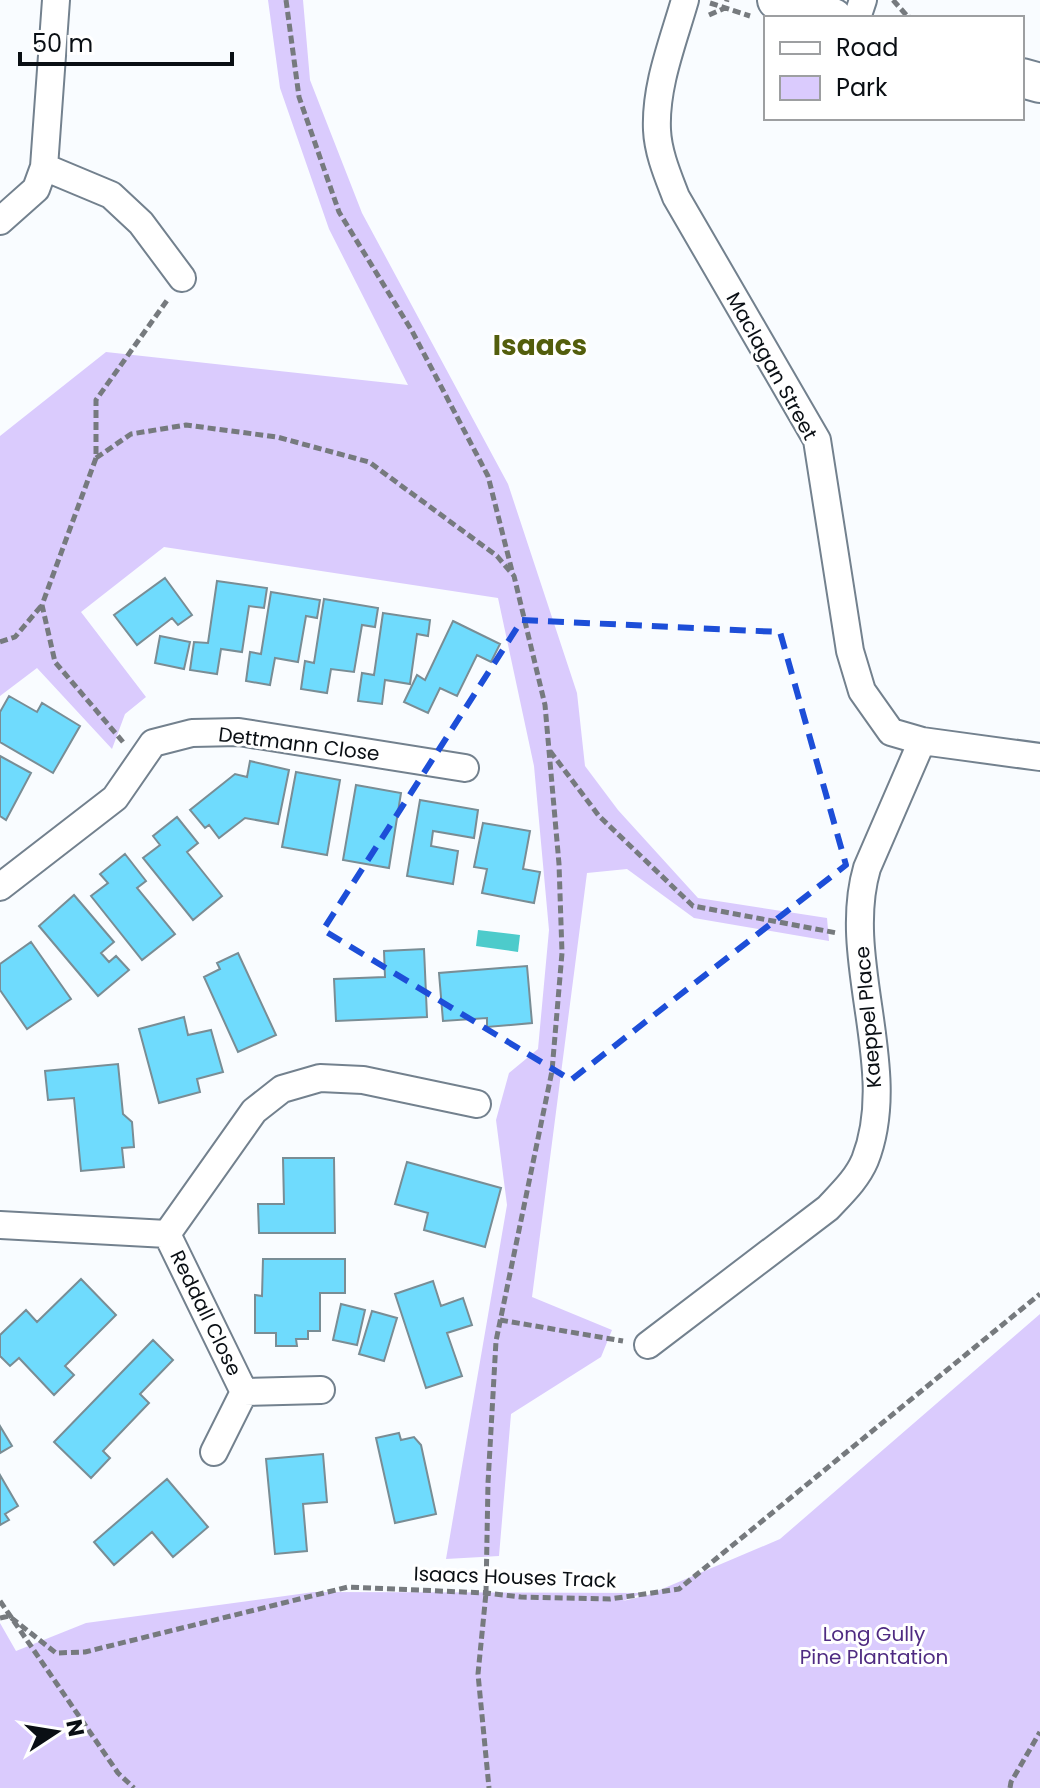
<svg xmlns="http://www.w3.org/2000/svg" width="1040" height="1788" font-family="Poppins,sans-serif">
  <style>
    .green { fill: #dacbfd }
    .water { fill: #4dcbcb }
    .building { fill: #6fdbfd; stroke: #798d95; stroke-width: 2 }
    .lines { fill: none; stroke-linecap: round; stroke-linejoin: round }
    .street-casing { stroke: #73818e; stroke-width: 30 }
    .secondary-casing { stroke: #73818e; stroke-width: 42 }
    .path { stroke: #767a7e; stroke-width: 5; stroke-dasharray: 8 4; stroke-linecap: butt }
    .street { stroke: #fff; stroke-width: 26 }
    .secondary { stroke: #fff; stroke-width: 38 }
    .marked { fill: none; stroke: #1d4ed8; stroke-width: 6; stroke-dasharray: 16 10; stroke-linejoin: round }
    .labels { text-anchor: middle; stroke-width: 6; stroke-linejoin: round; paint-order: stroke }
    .street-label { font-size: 20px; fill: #0a0f14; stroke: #fff }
    .park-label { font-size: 20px; fill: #4f2b82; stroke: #fff }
    .district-label { font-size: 28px; font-weight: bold; fill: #535e0c; stroke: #fff }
  </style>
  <rect width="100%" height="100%" fill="#f9fcff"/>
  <path class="green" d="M268,0H303L310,80L362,213L508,484L577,693L585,766L618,810L698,898L827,918L829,941L694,918L627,869L587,873L532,1297L612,1330L601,1357L511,1414L499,1556L446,1559L507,1205L496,1120L509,1073L538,1049L549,930L534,766L498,598L164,547L81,612L146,697L125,714L112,749L37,668L0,696V436L106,352L408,385L329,229L280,88Z
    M1040,1314V1788H0V1623L16,1651L86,1623L314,1592L643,1593L623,1601L648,1595L780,1539Z"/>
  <path class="water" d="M478,930L520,935L518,952L476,946Z"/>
  <path class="building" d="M165,578L192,615L178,625L172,618L137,645L114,615Z
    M217,581L267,588L264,608L249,606L242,652L221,649L217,674L190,670L194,642L208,643Z
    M271,592L320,600L317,618L306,616L298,662L275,658L270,685L246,681L250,652L261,654Z
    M324,599L378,608L375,627L362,625L354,672L331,669L327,693L301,689L305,661L314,663Z
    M383,613L430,620L428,636L417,634L410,684L385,680L382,704L358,701L362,673L374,675Z
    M453,621L500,644L491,662L477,655L457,696L440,688L428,713L404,702L417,675L425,680Z
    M160,636L190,642L184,669L155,663Z
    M9,696L37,712L42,703L80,726L53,773L0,742V712Z
    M0,756L31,773L6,820L0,816Z
    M250,761L289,770L278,824L245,818L219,838L209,825L205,828L190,810L235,774L247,777Z
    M296,772L340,780L327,855L282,847Z
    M356,785L401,793L389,868L343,860Z
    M420,800L478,810L474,838L433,831L431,846L458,851L453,884L407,876Z
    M177,817L198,843L187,852L222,896L193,920L143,858L160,845L153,836Z
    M483,823L530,831L523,869L540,872L534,903L482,893L487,869L474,867Z
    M125,854L146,881L137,888L175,934L142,960L91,896L108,883L100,874Z
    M74,895L114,942L101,953L109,962L116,956L129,970L98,996L39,926Z
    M31,942L71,999L27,1029L0,990V964Z
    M424,949L427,1017L336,1021L334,979L385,977L384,951Z
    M238,953L276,1035L238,1052L204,977L220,969L217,963Z
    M527,966L532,1023L487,1027V1018L443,1021L439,973Z
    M184,1017L188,1035L211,1030L223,1072L197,1079L200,1092L159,1103L139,1029Z
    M118,1064L123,1114L132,1122L134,1147L122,1148L124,1167L81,1171L74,1098L48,1100L45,1071Z
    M283,1158H334L335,1233H259L258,1204H284Z
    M407,1162L501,1188L485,1247L424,1230L428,1213L395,1204Z
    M263,1259H345V1293H320V1331H308V1339H296L297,1346H276V1333H255V1295L262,1296Z
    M81,1279L116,1315L65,1366L74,1375L54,1395L19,1358L10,1366L0,1356V1335L26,1310L37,1322Z
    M433,1281L441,1306L463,1298L472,1325L447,1333L462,1376L426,1388L395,1294Z
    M341,1304L365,1310L357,1345L333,1340Z
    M372,1311L397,1318L384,1361L359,1354Z
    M153,1340L173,1360L140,1394L149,1403L103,1451L110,1458L91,1478L54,1442Z
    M0,1426L12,1446L0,1453Z
    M399,1433L401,1440L414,1437L421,1445L436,1514L395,1523L376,1438Z
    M323,1454L327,1502L303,1504L307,1551L275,1554L266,1459Z
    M0,1475L18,1506L5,1514L9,1520L0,1525Z
    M167,1479L208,1527L173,1557L152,1532L114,1565L94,1542Z"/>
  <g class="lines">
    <defs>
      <path id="street" d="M685,0C673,42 655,86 657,130C658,153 668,176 676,197L817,440L850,651L862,691L891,732L922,741L1040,757
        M857,18L863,0
        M44,167L111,195L141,223L182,278
        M0,221L36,189L44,167L56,0
        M0,887L115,798L153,743L192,733L239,732L465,768
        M0,1225L167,1234L254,1111L282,1089L320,1078L363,1080L477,1104
        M167,1234L244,1392L321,1390
        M648,1345L828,1208C842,1193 857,1179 865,1160C901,1069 840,960 867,868L922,741
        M214,1452L244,1392"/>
      <path id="secondary" d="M777,0L833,18
        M1022,78L1040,83"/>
    </defs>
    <use href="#street" class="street-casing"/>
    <use href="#secondary" class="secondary-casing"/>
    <path class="path" d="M286,0L299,97L339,212L412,331L488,476L512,571
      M893,0L908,17L913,18
      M710,3L750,16
      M709,15L725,8L727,0
      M96,458L131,434L186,425L277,437L369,462L497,556L514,576L545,705L559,864L562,953L552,1071L496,1341L488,1483L486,1593L478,1674L489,1788
      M0,642L15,637L42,605
      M123,742L55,662L42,605L96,458V400L168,299
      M550,751L599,816L693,906L837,933
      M500,1320L623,1341
      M0,1601L118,1773L134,1788
      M0,1618L9,1616L56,1653L85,1652L348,1587L486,1593L521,1597L610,1599L679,1589L1040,1294
      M1010,1788L1011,1782L1040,1732"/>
    <use href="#street" class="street"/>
    <use href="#secondary" class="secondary"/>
  </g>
  <path class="marked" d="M522,620L780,632L846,865L571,1080L323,930Z"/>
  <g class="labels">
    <g class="street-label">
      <text transform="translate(772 366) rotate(61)" y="7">Maclagan Street</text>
      <text transform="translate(299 744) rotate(7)" y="7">Dettmann Close</text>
      <text transform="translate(868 1017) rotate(-95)" y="7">Kaeppel Place</text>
      <text transform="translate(206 1313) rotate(64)" y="7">Reddall Close</text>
      <text transform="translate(515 1577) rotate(2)" y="7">Isaacs Houses Track</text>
    </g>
    <g class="park-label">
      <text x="874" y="1641">Long Gully<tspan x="874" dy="23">Pine Plantation</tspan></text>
    </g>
    <g class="district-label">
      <text x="540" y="355">Isaacs</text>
    </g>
  </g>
  <rect x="764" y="16" width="260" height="104" fill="#ffffff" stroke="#9d9fa1" stroke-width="2"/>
  <rect x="780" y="42" width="40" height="12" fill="#ffffff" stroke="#9d9fa1" stroke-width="2"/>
  <text x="836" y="56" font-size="24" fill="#0a0f14">Road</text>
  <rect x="780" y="76" width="40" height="24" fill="#dacbfd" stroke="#9d9fa1" stroke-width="2"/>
  <text x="836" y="96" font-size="24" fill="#0a0f14">Park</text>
  <g transform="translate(56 1732) rotate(78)" stroke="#ffffff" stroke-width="6" paint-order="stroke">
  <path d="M0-6L14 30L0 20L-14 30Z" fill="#0a0f14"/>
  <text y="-12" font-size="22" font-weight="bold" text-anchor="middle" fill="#0a0f14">N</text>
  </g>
  <path d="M20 52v12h212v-12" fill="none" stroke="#0a0f14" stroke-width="4"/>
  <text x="32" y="52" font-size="24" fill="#0a0f14" stroke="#ffffff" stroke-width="6" paint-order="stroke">50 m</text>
</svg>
